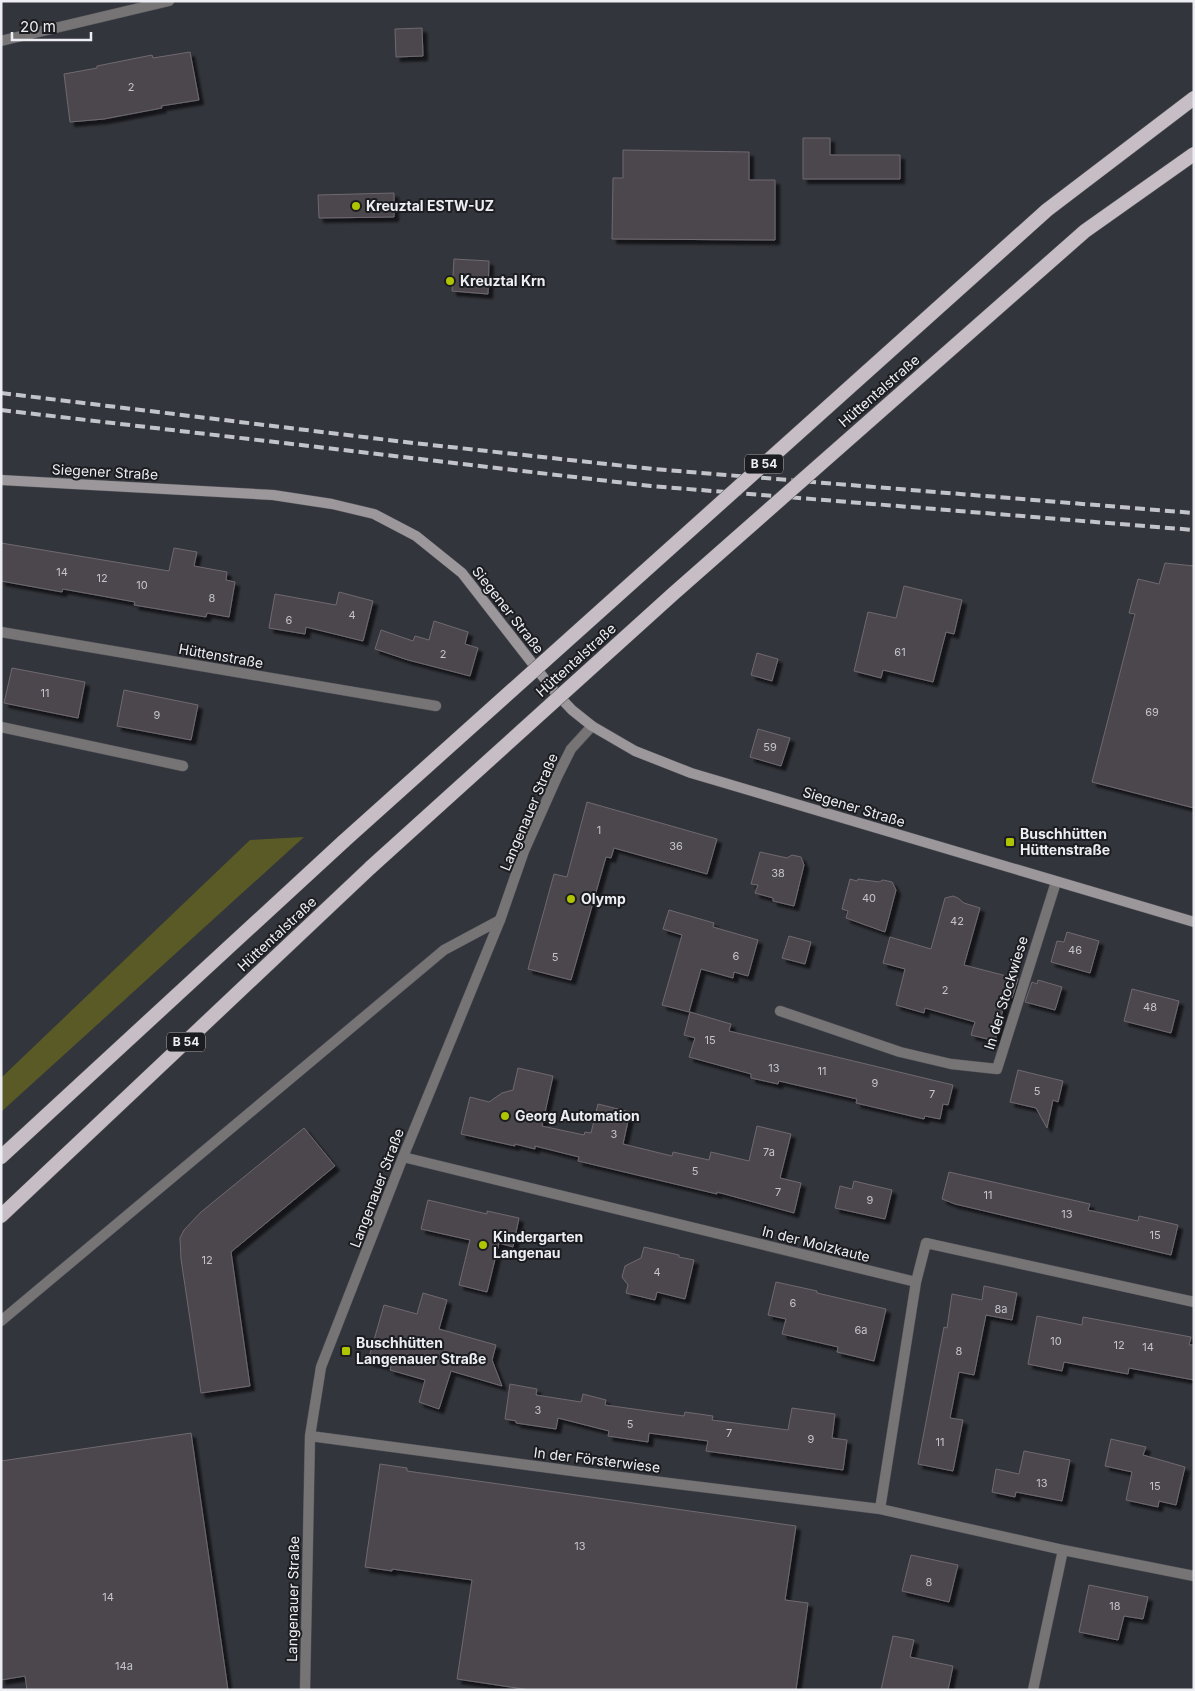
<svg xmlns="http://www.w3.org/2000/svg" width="1195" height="1691" font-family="Inter,sans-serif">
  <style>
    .grass { fill: #595a25 }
    .building { fill: #4c474d; stroke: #6f6970; filter: url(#shadow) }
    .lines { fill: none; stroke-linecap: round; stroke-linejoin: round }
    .service-casing { stroke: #515359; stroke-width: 11 }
    .minor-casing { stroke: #515359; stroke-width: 11 }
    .secondary-casing { stroke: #515359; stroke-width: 11 }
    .trunk-casing { stroke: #515359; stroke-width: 15 }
    .service { stroke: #777476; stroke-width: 10 }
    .minor { stroke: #777476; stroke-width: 10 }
    .secondary { stroke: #9c979b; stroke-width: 10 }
    .trunk { stroke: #c6bec4; stroke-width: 14 }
    .rail { stroke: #c3c4ca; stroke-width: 4; stroke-dasharray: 10 5; stroke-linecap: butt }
    .trunk-bridge-casing { stroke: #515359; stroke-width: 15; stroke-linecap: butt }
    .trunk-bridge { stroke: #c6bec4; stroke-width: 14 }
    .poi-dot { fill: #b0c501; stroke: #1c1d20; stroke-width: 2 }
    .labels { text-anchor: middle; stroke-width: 4; stroke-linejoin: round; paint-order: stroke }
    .number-label { font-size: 11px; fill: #c5c4ca }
    .shield { fill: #1c1d20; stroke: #aeafb4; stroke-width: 1 }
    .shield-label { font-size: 12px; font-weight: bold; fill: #edeef3 }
    .poi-label { font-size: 14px; font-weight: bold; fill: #edeef3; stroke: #1c1d20; text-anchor: start }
    .street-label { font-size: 14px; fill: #edeef3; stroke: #1c1d20 }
  </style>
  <defs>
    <filter id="shadow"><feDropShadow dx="4.5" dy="4.5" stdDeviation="1" flood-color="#0009"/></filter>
  </defs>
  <rect width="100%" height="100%" fill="#33353c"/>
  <path class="grass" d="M304,837L1,1112V1078L250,840Z"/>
  <path class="building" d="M422,28L423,56L396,57L395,29Z
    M190,52L199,100L161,106L162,108L104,119L70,122L64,74L97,68V66L152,55L153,58Z
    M803,138H830V155H900V179H803Z
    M623,150L749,152V180H775V240L612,239L613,178H623Z
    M394,193V217L319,218L318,195Z
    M454,259L489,261L488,294L452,291Z
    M1,543L169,571L174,548L197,552L194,566L227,572L226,580L235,582L229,617L207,613L206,617L134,605L135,602L63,589L62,592L1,581Z
    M1165,563L1194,566V808L1092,782L1135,614L1129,613L1138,579L1159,584Z
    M904,586L962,600L954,634L946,632L933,682L883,670L881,678L854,671L868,612L896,618Z
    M339,592L373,601L363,641L306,627L305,634L269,628L275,594L336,605Z
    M434,621L468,632L465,644L478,648L470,676L408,660L375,649L381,630L413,641L415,636L429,640Z
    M757,653L778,659L772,681L751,675Z
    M12,668L85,682L78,718L4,703Z
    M124,690L198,705L191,740L117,726Z
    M758,729L790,738L781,766L750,757Z
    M587,802L717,839L707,874L614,848L611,858L606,857L571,980L528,969L554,874L567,877Z
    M760,852L787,858L792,855L801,857L804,865L794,906L773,901V898L755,893L758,885L751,884Z
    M850,879L857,881L858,879L879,882L883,880L892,882L896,890L885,932L846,918L848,911L842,909Z
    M953,896L958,898L964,903L980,908L964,965L1018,979L1012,998L1006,997L995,1041L971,1035L975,1022L925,1008L924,1013L896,1005L905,969L883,963L890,937L931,949L945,898Z
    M669,910L714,923L713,927L758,940L748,976L734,972L733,978L701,969L689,1012L662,1005L682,935L663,929Z
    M1067,932L1099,941L1090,973L1051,962L1057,941L1064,942Z
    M789,936L811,942L805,964L782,958Z
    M1038,980L1062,987L1055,1010L1025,1002L1032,982L1037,984Z
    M1132,989L1179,1001L1171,1033L1124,1021Z
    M690,1012L731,1024L729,1031L953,1085L948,1105L943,1104L940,1119L925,1116L924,1119L856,1103L857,1099L779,1081L778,1084L751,1078V1074L689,1057L695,1038L684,1035Z
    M518,1068L553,1076L542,1126L584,1135L585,1132L591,1133L598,1104L630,1112L623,1144L672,1156L673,1152L709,1160L711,1152L749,1161L757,1126L791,1134L780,1178L801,1183L794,1213L717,1192V1194L578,1161L579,1157L535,1146V1149L515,1144V1146L461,1134L470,1097L489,1102L502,1093L513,1090Z
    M1018,1070L1063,1081L1058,1102L1053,1100L1047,1128L1036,1108L1010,1102Z
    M304,1128L335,1166L231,1252L250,1386L201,1393L181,1259L180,1238L184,1230L201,1212Z
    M949,1172L1090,1204L1088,1210L1138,1221L1139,1216L1178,1225L1171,1255L955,1204L942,1199Z
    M854,1181L892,1190L885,1219L835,1208L840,1186L852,1189Z
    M428,1200L487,1214V1211L519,1218L513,1247L499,1243L487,1292L459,1285L470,1240L421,1229Z
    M644,1247L679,1255V1257L694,1260L685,1299L657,1292L655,1300L626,1293L628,1285L622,1277L625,1266L641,1258Z
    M776,1282L817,1291V1293L886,1309L874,1361L837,1352L838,1347L782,1334L786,1319L768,1315Z
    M984,1286L1017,1293L1012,1320L986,1315L974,1375L959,1372L950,1418L963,1420L953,1471L918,1464L944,1327L947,1328L952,1294L982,1300Z
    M423,1293L447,1300L439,1329L496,1345L492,1360L502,1386L451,1371L439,1409L419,1402L425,1380L390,1370L391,1367L368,1361L384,1305L417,1314Z
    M1037,1316L1082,1325L1083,1317L1191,1337L1189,1345H1194V1380L1129,1368L1128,1374L1064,1362L1062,1371L1028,1364Z
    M510,1384L537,1389L536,1395L581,1402L583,1394L606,1400L605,1405L684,1416L685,1412L713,1416L712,1420L788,1430L792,1408L835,1414L832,1438L847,1440L843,1470L706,1451L708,1441L649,1433L648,1442L608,1436L609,1431L558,1418L556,1429L516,1423V1421L505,1419Z
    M191,1433L228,1690H27L25,1676L1,1680V1461Z
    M1111,1439L1146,1447L1143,1455L1185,1467L1176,1505L1159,1501L1158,1507L1126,1500L1132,1472L1105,1466Z
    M1024,1451L1070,1460L1062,1501L1016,1492L1015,1497L992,1492L996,1469L1019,1474Z
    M380,1464L407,1468V1471L796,1526L785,1600L808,1603L796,1690H530L457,1679L472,1580L392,1569V1571L365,1567Z
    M911,1555L958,1565L949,1602L902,1591Z
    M1089,1585L1148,1597L1143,1619L1124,1616L1118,1640L1079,1632Z
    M893,1636L914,1640L910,1657L953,1666L948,1690H881Z"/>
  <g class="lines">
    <defs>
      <path id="service" d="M1,727L183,766
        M1,1321L444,950L500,920"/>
      <path id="minor" d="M1,41L169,1
        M1,632L436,706
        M780,1011L900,1052L951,1064L997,1069L1056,882
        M403,1157L916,1282
        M310,1436L580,1472L880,1509L1063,1550L1194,1576
        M880,1509L916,1282L926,1243L1194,1302
        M305,1690L310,1436L321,1367L403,1157L500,920L524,851L557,777L571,749L592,726
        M1033,1690L1063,1550"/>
      <path id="secondary" d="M1,480L273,495L332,504L374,514L416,536L462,573L554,691L572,710L592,726L635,751L691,773L1194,922"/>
      <path id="trunk" d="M1,1157L344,841
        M1,1216L371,867"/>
    </defs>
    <use href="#service" class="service-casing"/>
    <use href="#minor" class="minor-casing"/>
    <use href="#secondary" class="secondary-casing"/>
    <use href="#trunk" class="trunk-casing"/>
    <use href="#service" class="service"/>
    <use href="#minor" class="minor"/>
    <use href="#secondary" class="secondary"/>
    <use href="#trunk" class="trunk"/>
    <path class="rail" d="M1,393L413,443L653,469L1194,513
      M1,410L651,486L1194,530"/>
    <defs>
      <path id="trunk-bridge" d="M344,841L1047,210L1194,98
        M371,867L673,594L1085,231L1194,154"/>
    </defs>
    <use href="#trunk-bridge" class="trunk-bridge-casing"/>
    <use href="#trunk-bridge" class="trunk-bridge"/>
  </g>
  <g class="poi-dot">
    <circle cx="356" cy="206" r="5"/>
    <circle cx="450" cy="281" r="5"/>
    <rect x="1005" y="837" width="10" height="10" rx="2.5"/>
    <circle cx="571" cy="899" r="5"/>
    <circle cx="505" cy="1116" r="5"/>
    <circle cx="483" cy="1245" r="5"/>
    <rect x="341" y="1346" width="10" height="10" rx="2.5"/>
  </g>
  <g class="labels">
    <g class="number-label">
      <text x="131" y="91">2</text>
      <text x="62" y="576">14</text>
      <text x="102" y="582">12</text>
      <text x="142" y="589">10</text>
      <text x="212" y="602">8</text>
      <text x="352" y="619">4</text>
      <text x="289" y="624">6</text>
      <text x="900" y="656">61</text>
      <text x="443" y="658">2</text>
      <text x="45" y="697">11</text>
      <text x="1152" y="716">69</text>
      <text x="157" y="719">9</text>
      <text x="770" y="751">59</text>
      <text x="599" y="834">1</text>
      <text x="676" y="850">36</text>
      <text x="778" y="877">38</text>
      <text x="869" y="902">40</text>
      <text x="957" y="925">42</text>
      <text x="1075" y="954">46</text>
      <text x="736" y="960">6</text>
      <text x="555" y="961">5</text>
      <text x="945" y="994">2</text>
      <text x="1150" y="1011">48</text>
      <text x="710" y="1044">15</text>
      <text x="774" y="1072">13</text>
      <text x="822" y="1075">11</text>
      <text x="875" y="1087">9</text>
      <text x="1037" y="1095">5</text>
      <text x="932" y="1098">7</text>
      <text x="614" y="1138">3</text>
      <text x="769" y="1156">7a</text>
      <text x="695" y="1175">5</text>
      <text x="778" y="1196">7</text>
      <text x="988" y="1199">11</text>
      <text x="870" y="1204">9</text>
      <text x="1067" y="1218">13</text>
      <text x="1155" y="1239">15</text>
      <text x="207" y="1264">12</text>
      <text x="657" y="1276">4</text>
      <text x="793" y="1307">6</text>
      <text x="1001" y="1313">8a</text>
      <text x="861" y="1334">6a</text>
      <text x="1056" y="1345">10</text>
      <text x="1119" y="1349">12</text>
      <text x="1148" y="1351">14</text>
      <text x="959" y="1355">8</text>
      <text x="538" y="1414">3</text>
      <text x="630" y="1428">5</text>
      <text x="729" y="1437">7</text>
      <text x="811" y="1443">9</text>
      <text x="940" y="1446">11</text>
      <text x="1042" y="1487">13</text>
      <text x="1155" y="1490">15</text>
      <text x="580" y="1550">13</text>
      <text x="929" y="1586">8</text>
      <text x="108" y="1601">14</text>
      <text x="1115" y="1610">18</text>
      <text x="124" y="1670">14a</text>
    </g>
    <g class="shield">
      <rect x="745" y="454.5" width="38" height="19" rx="4"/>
      <rect x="167" y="1032.5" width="38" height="19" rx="4"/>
    </g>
    <g class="shield-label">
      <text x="764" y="468">B 54</text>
      <text x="186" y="1046">B 54</text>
    </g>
    <g class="poi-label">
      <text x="366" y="211">Kreuztal ESTW-UZ</text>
      <text x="460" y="286">Kreuztal Krn</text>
      <text x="1020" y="839">Buschhütten<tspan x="1020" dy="16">Hüttenstraße</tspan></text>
      <text x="581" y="904">Olymp</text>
      <text x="515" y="1121">Georg Automation</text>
      <text x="493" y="1242">Kindergarten<tspan x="493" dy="16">Langenau</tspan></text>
      <text x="356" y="1348">Buschhütten<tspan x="356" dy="16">Langenauer Straße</tspan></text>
    </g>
    <g class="street-label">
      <text transform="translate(879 391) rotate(-41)" y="5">Hüttentalstraße</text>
      <text transform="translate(105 472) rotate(3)" y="5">Siegener Straße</text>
      <text transform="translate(508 610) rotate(52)" y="5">Siegener Straße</text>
      <text transform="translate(221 656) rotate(10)" y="5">Hüttenstraße</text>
      <text transform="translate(576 660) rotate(-42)" y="5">Hüttentalstraße</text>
      <text transform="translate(854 807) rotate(17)" y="5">Siegener Straße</text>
      <text transform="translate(529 812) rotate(-67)" y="5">Langenauer Straße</text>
      <text transform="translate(277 934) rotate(-43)" y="5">Hüttentalstraße</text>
      <text transform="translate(1006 993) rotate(-73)" y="5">In der Stockwiese</text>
      <text transform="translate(377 1188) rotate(-69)" y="5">Langenauer Straße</text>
      <text transform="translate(816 1244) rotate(14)" y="5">In der Molzkaute</text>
      <text transform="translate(597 1460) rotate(7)" y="5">In der Försterwiese</text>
      <text transform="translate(293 1599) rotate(-89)" y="5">Langenauer Straße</text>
    </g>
  </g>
  <rect width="1195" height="1691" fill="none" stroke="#edeef3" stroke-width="5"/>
  <path d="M12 32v8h79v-8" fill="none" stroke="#edeef3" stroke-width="2.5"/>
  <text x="20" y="32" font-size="15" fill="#edeef3" stroke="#1c1d20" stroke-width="4" paint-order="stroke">20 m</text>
</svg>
